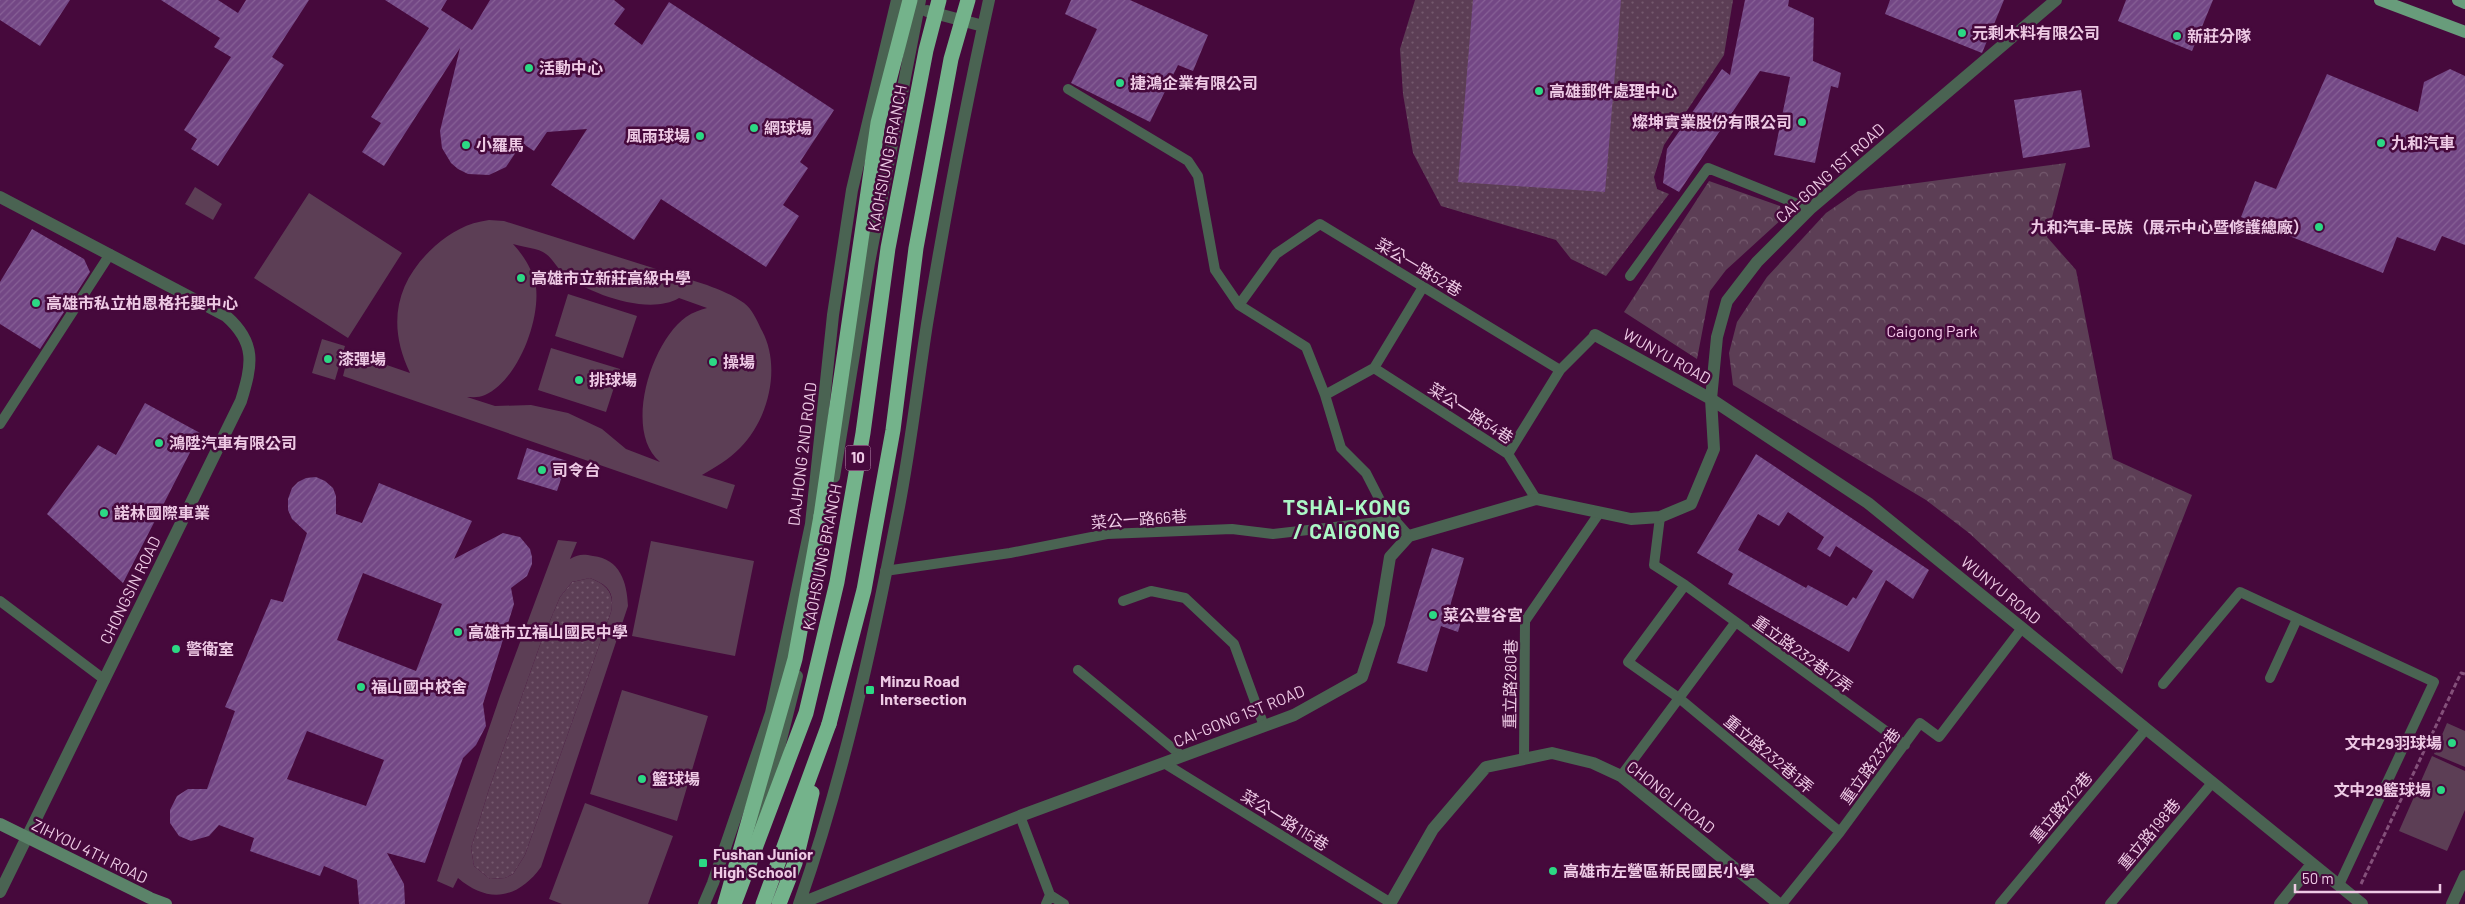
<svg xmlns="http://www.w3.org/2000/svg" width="2465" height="904" font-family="Barlow,'Noto Sans TC',sans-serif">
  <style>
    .grass { fill: url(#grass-dots) }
    .park { fill: url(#park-crowns) }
    .garden { fill: #5c3e55; fill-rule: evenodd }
    .building { fill: url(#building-hatch); fill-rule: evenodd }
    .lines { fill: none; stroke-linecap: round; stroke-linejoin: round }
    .path { stroke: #84507a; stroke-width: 3; stroke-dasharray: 5 2.5; stroke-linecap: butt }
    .lane { stroke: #4a6352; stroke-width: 10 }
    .street { stroke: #4a6352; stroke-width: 12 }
    .secondary { stroke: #5b8369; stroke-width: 12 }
    .primary { stroke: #689c7b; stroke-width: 12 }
    .highway { stroke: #74b38b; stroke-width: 15 }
    .highway-bridge { stroke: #74b38b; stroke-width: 15 }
    .poi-dot { fill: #2cd884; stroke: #46093c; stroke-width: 2 }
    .labels { text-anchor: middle; stroke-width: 5; stroke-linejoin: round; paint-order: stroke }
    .shield { fill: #46093c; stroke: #bc90b2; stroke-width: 1 }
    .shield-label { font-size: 15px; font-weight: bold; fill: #eecae5 }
    .poi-label { font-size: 16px; font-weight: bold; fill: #eecae5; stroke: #46093c; text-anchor: start }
    .street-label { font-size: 16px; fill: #eecae5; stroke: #46093c }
    .park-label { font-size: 16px; fill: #f9caed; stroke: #46093c }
    .district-label { font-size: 21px; font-weight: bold; letter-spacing: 1px; fill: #abf6c5; stroke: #46093c }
  </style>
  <defs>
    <pattern id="grass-dots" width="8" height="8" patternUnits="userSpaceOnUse" patternTransform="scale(1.25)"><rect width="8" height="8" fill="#5c3e55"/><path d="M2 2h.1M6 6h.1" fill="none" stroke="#74596d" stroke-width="1.8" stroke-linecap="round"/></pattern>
    <pattern id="park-crowns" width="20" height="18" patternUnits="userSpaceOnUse" patternTransform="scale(1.25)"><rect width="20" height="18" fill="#5c3e55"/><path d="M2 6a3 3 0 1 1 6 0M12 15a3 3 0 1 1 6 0" fill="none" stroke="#74596d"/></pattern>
    <pattern id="building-hatch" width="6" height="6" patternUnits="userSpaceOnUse" patternTransform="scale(1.25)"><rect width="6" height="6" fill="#734785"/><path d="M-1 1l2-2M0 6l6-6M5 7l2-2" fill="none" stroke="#876096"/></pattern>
  </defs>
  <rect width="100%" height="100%" fill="#46093c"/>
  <path class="grass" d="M1415,0H1733L1724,55L1664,145L1654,177L1657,189L1669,194L1606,276L1571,259L1556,240L1441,206L1413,153L1403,94L1400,49Z
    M590,578C607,585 615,593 611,612L525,855L513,874L505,878L490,879L474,866L471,848L489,789L541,642L560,597L572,582Z"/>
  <path class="park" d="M2066,163L2047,237L2076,270L2113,459L2192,495L2122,674L1969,533L1926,500L1733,385L1729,353L1737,322L1767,277L1826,213L1858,191Z
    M1709,181L1780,206L1782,219L1726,270L1710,291L1697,359L1624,312Z"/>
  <path class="garden" d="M195,187L222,204L213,220L185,204Z
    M309,193L402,253L348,338L254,278Z
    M489,220L504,221L707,285C720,290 733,295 744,303C752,309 757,320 761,329C782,365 769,419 740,448C728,460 716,467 702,475L735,485L727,509L343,376L349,352L410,373C387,325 395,282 435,246C451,232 467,223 489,220ZM513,244C522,247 539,248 546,254C552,258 557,268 564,274C589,294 649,316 679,298L707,308C700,310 693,312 686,317C651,342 623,431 660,462L626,449L602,429L568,413L531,405L495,406L467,397C472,397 479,398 485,395C518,380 540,321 536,287C533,270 524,256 513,244Z
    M568,294L637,316L623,358L555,336Z
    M322,339L345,346L335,380L312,373Z
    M551,348L620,369L606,412L538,390Z
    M558,540L577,542L570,559C579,554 583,554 593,556C620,559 627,582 628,606L541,867C518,899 488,904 458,878L453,888L437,881L500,696ZM590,578C608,585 615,592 611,612L525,855L513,874L505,878L490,879L474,866L471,848L489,789L541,642L560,597L572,582Z
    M651,541L754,561L735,656L632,636Z
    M622,690L708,716L677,821L590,794Z
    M2447,723L2465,731V767L2434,754Z
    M2432,756L2465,771V810L2447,851L2399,831Z
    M585,803L673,836L648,904H562L549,899Z"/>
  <path class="building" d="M0,0H70L40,46L0,20Z
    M161,0H218L238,13L246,0H309L272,57L284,65L218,166L191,149L197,139L184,130L231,57L214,47L220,38Z
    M385,0H447L441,10L472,30L490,0H614L625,9L614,24L642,45L669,2L834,110L800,162L808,168L783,205L799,216L766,267L661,199L634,240L551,185L587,129L547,132L534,151L522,143L506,167L489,175L468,174L458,169L451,163L442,148L440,131L460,48L384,166L362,152L381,123L371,117L429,28Z
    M1071,0H1130L1208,35L1193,71L1178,65L1150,122L1071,83L1097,29L1065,14Z
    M1473,0H1621L1605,192L1458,182Z
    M1745,0H1789L1788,6L1814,18L1813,61L1841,73L1838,88L1831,86L1815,163L1774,155L1790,77L1760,71L1679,192L1663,183L1667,149L1722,69L1730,75Z
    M1890,0H2004L1982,53L1885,14Z
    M2126,0H2213L2192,51L2118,21Z
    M2450,69L2465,76V245L2442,236L2435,251L2397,237L2383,273L2241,217L2255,181L2276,189L2327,74L2418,112L2424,82Z
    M2081,90L2090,147L2023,158L2014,100Z
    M32,229L84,259L90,272L40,349L0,324V282Z
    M145,403L200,433L123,583L47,514L98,445L116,455Z
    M527,448L567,461L557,491L517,479Z
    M1756,454L1929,570L1913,599L1886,580L1849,652L1728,584L1733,574L1697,553ZM1788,512L1824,537L1817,549L1830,557L1836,546L1873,571L1856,599L1853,597L1847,606L1808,585L1806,588L1738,550L1758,514L1779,526Z
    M316,477L325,481L333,488L336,496V514L362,523L379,483L472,521L454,559L503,533L520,537L530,549L532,557V564L527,576L511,588L514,604L483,704L486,726L476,745L463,758L425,863L387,853L404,884L405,904H359L357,880L324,866L320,876L250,851L254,838L219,825L209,836L191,841L179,836L170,823V810L177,796L188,789H207L235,711L225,707L271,599L283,602L307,533L292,519L288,510V499L292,488L298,482L306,478ZM363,573L442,604L416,671L337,640ZM307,731L384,760L366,806L287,779Z
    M1432,548L1464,558L1448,613L1462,618L1458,632L1441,626L1427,672L1397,663Z"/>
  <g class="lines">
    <path class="path" d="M2361,884L2461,673L2465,674"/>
    <path class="lane" d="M1068,89L1188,161L1198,176L1215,270L1239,305L1306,347L1325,395L1341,448L1366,473L1384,508L1409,536
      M1630,276L1708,168L1810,209
      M1239,305L1276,254L1320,224L1560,370L1595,335
      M1374,368L1508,454L1536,499
      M1325,395L1374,368L1423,287
      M0,424L110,254
      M1508,454L1560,370
      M1660,517L1654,565L1685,585L1628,662L1679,698L1840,832
      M885,571L1010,553L1107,534L1232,529L1273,534L1396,520
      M1685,585L1905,745
      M0,601L105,680
      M1123,601L1151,591L1185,598L1234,644L1264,726
      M1078,670L1182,756
      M2270,678L2297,619
      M2163,684L2240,592L2434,682L2339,885
      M1524,759L1525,621L1600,512
      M1164,763L1391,903
      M1621,776L1735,623
      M1020,816L1050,895
      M1046,904L1050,895L1064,904
      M1782,904L1840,832L1920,723L1939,737L2022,628
      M2000,904L2146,729
      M2110,904L2212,783"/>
    <path class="street" d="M927,11L983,26
      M0,197L226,316C257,343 252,365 241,401L0,892
      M1595,335L1711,399L1868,503L2362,904
      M834,477L869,263L920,0
      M749,842L768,791L797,676
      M704,904L713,883L771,713L811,524L833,315L852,190L897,0
      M799,904L1020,816L1294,715L1362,677L1379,624L1390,557L1409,536L1536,499L1631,519L1660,517L1691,504L1714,449L1711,399L1717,337L1727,301L1757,262L1810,209L2056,0
      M799,904C843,779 872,647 897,517C910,453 917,388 927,324C945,215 965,108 989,0
      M1390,904L1433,829L1486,767L1552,753L1593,763L1621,776L1779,904
      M2280,904L2312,864
      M2452,904L2465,876"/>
    <path class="secondary" d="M0,824L150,898L166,904"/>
    <path class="primary" d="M2380,0L2465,32
      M2458,0L2465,3"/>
    <path class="highway" d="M725,904L795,659L821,516
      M763,904L829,724
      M779,904L795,863L812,793"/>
    <path class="highway-bridge" d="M821,516L878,123L910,0
      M829,724L864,590L893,430L916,248L951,59L968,0
      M734,904L806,713L837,582L863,433L888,248L926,50L939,0"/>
  </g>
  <g class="poi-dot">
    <circle cx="1962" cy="33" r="5"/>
    <circle cx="2177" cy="36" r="5"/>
    <circle cx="529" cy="68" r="5"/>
    <circle cx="1120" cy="83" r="5"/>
    <circle cx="1539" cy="91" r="5"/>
    <circle cx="1802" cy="122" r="5"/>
    <circle cx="754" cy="128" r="5"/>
    <circle cx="700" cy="136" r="5"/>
    <circle cx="2381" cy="143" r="5"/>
    <circle cx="466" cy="145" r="5"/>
    <circle cx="2319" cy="227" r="5"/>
    <circle cx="521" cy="278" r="5"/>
    <circle cx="36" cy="303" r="5"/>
    <circle cx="328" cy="359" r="5"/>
    <circle cx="713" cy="362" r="5"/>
    <circle cx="579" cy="380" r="5"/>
    <circle cx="159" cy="443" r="5"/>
    <circle cx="542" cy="470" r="5"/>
    <circle cx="104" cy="513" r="5"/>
    <circle cx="1433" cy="615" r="5"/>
    <circle cx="458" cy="632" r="5"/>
    <circle cx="176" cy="649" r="5"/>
    <circle cx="361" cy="687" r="5"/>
    <rect x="865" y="685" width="10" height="10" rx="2.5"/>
    <circle cx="2452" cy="743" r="5"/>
    <circle cx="642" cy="779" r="5"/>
    <circle cx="2441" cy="790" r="5"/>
    <rect x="698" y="858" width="10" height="10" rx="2.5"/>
    <circle cx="1553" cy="871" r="5"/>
  </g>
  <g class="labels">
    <rect class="shield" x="845.5" y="445.5" width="25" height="25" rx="4"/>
    <g class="shield-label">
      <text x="858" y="463">10</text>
    </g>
    <g class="poi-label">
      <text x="1972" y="39">元剩木料有限公司</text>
      <text x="2187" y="42">新莊分隊</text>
      <text x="539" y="74">活動中心</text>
      <text x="1130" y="89">捷鴻企業有限公司</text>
      <text x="1549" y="97">高雄郵件處理中心</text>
      <text x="1792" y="128" text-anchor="end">燦坤實業股份有限公司</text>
      <text x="764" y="134">網球場</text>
      <text x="690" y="142" text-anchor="end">風雨球場</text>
      <text x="2391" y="149">九和汽車</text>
      <text x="476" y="151">小羅馬</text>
      <text x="2309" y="233" text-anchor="end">九和汽車-民族（展示中心暨修護總廠）</text>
      <text x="531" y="284">高雄市立新莊高級中學</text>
      <text x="46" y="309">高雄市私立柏恩格托嬰中心</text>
      <text x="338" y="365">漆彈場</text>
      <text x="723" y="368">操場</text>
      <text x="589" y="386">排球場</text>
      <text x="169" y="449">鴻陞汽車有限公司</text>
      <text x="552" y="476">司令台</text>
      <text x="114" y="519">諾林國際車業</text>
      <text x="1443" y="621">菜公豐谷宮</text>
      <text x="468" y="638">高雄市立福山國民中學</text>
      <text x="186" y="655">警衛室</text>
      <text x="880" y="687">Minzu Road<tspan x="880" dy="18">Intersection</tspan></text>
      <text x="371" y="693">福山國中校舍</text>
      <text x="2442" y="749" text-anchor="end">文中29羽球場</text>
      <text x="652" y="785">籃球場</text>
      <text x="2431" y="796" text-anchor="end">文中29籃球場</text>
      <text x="713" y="860">Fushan Junior<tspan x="713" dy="18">High School</tspan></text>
      <text x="1563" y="877">高雄市左營區新民國民小學</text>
    </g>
    <g class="street-label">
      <text transform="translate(887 158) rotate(-79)" y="6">KAOHSIUNG BRANCH</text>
      <text transform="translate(1830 173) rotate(-42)" y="6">CAI-GONG 1ST ROAD</text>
      <text transform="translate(1419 267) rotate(31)" y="6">菜公一路52巷</text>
      <text transform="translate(1667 356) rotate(29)" y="6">WUNYU ROAD</text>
      <text transform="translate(1471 413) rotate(33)" y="6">菜公一路54巷</text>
      <text transform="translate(802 454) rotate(-83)" y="6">DAJHONG 2ND ROAD</text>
      <text transform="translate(1139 519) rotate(-4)" y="6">菜公一路66巷</text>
      <text transform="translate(822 557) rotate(-79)" y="6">KAOHSIUNG BRANCH</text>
      <text transform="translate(130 590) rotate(-64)" y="6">CHONGSIN ROAD</text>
      <text transform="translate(2001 590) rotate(39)" y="6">WUNYU ROAD</text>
      <text transform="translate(1803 654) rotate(36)" y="6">重立路232巷17弄</text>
      <text transform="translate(1510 684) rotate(-89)" y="6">重立路280巷</text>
      <text transform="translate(1239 716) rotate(-22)" y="6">CAI-GONG 1ST ROAD</text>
      <text transform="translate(1769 754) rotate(40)" y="6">重立路232巷1弄</text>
      <text transform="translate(1870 766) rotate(-54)" y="6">重立路232巷</text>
      <text transform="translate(1671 797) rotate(38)" y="6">CHONGLI ROAD</text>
      <text transform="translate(2061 807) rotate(-50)" y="6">重立路212巷</text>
      <text transform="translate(1285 820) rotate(32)" y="6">菜公一路115巷</text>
      <text transform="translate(2149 834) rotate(-50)" y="6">重立路198巷</text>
      <text transform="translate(90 851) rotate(26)" y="6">ZIHYOU 4TH ROAD</text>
    </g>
    <g class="park-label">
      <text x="1932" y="337">Caigong Park</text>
    </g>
    <g class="district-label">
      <text x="1347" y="515">TSHÀI-KONG<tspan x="1347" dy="24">/ CAIGONG</tspan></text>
    </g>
  </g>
  <path d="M2295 884v8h145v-8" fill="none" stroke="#eecae5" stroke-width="2.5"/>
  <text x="2302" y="884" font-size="15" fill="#eecae5" stroke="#46093c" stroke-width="4" paint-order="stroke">50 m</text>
</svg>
